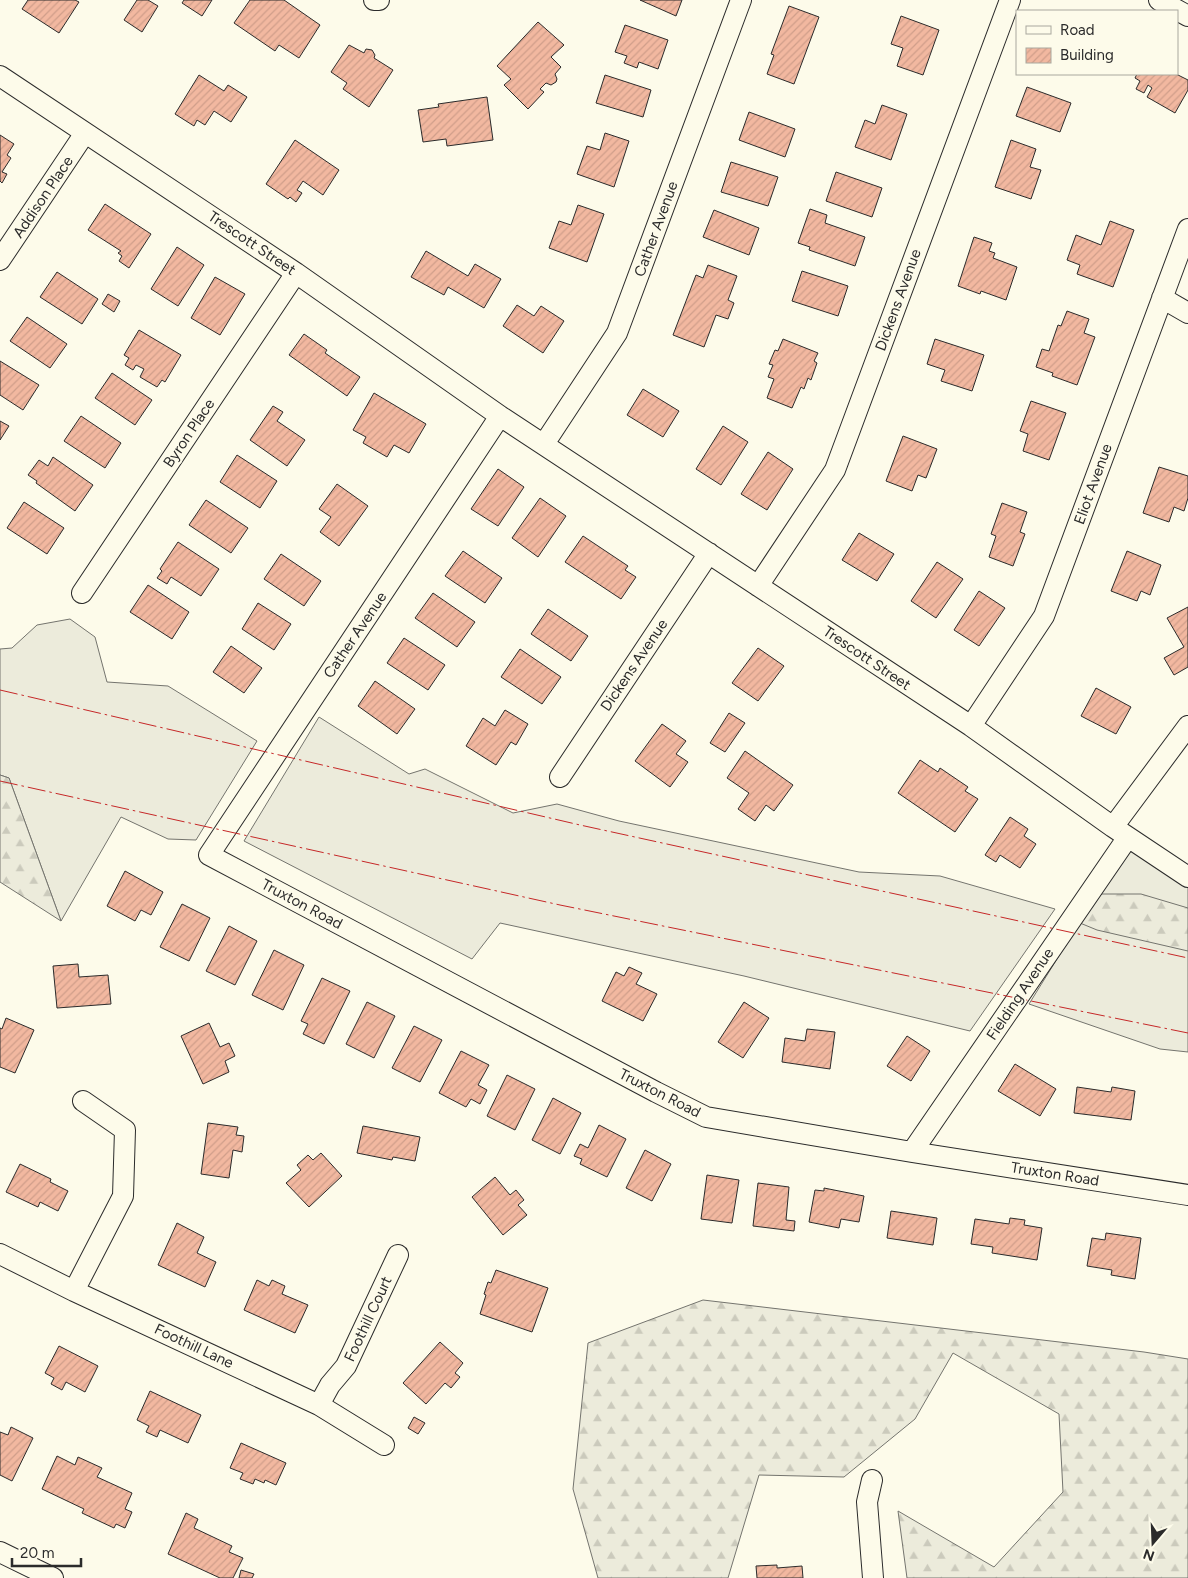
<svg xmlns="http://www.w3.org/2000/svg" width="1188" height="1578" font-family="Figtree,sans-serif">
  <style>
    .grass { fill: #ecebdb; stroke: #74746e }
    .forest { fill: url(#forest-firs); stroke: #74746e }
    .building { fill: url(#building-hatch); stroke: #2b2b2b }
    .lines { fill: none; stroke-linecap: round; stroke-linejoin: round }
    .minor-casing { stroke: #2b2b2b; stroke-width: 22 }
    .minor { stroke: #fdfbea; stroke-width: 20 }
    .power { stroke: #c62828; stroke-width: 1; stroke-dasharray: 18 4 2.5 4; stroke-linecap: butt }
    .labels { text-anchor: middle; stroke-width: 4; stroke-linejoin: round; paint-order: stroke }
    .street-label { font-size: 15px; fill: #2b2b2b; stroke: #fdfbea }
  </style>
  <defs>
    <pattern id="forest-firs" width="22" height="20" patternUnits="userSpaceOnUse" patternTransform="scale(1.25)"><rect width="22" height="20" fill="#ecebdb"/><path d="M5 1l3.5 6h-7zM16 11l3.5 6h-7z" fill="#cbcabc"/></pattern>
    <pattern id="building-hatch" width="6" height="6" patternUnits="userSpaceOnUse" patternTransform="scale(1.25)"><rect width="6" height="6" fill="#f2b8a0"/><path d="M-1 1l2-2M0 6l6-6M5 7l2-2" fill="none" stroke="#d09e8a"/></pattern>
  </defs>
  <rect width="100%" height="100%" fill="#fdfbea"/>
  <path class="grass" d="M70,619L95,637L107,682L168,686L257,741L196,840L168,839L121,817L61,921L9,778L0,775V649L12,648L37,625Z
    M319,717L409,774L425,769L513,813L557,804L619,821L859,872L940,876L1055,909L970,1031L744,976L500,923L472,959L244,841Z
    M1126,848L1188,886V1052L1160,1049L1029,1004Z"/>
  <path class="forest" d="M0,775L9,778L61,921L0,882Z
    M1098,894H1141L1188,908V951L1097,930L1080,923Z
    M703,1300L1144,1352L1188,1359V1578H907L898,1511L994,1567L1063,1492L1059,1414L953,1353L915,1419L844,1477L759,1475L728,1578H598L573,1489L588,1343Z"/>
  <path class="building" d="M28,0H75L79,2L59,33L22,9Z
    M137,0H148L158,6L142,32L124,20Z
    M184,0H212L202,16L182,3Z
    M250,0H284L320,25L299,58L279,45L275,51L234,23Z
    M640,0H682L676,16Z
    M789,6L819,17L794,84L767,74L774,55L771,54Z
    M901,16L939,30L923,75L897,66L903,48L891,44Z
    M538,22L564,45L551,57L561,67L555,74L557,79L556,82L551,85L546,83L540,89L544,92L528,109L504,85L511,79L497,66Z
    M625,25L668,40L658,69L639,62L637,68L624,63L627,56L615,52Z
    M349,45L364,53L366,49L372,50L375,55L374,58L393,70L369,107L343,89L347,83L331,72Z
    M1137,74H1176L1188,80V90L1175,113L1147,97L1152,88L1148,85L1144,93L1136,89L1140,81L1135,78Z
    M199,75L224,91L228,85L247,97L231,122L214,111L205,125L197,120L194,126L175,114Z
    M605,75L651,90L643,117L596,103Z
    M1027,87L1071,103L1060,132L1016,116Z
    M487,97L493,140L447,146L446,139L423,142L418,110L439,107L438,104Z
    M882,105L907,114L891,160L855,147L865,120L875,124Z
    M749,112L795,129L785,157L739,140Z
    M605,133L629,141L614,187L577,174L587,146L600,150Z
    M0,135L14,144L7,155L11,158L2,172L7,174L2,183L0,181Z
    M295,140L339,170L323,195L303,181L297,190L302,193L296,202L290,197L288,199L266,184Z
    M1011,140L1036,149L1030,167L1041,170L1031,199L995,187Z
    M731,162L778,177L768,206L721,192Z
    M836,172L882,188L872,217L826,201Z
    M105,204L151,234L129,268L119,261L122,256L118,253L121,251L88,230Z
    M578,205L604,214L587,262L549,248L559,221L571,225Z
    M810,209L827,215L825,223L865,237L855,266L809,250L810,247L798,243Z
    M714,210L759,228L749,255L703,237Z
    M1110,221L1134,230L1113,287L1077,274L1080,265L1067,260L1076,235L1101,245Z
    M974,237L992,243L989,251L995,253L993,258L1017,267L1006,300L981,291L980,294L958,286Z
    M177,247L204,265L178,306L151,289Z
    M426,251L468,276L475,264L501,279L484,308L448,287L444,295L411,277Z
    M708,265L737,276L728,300L734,303L728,319L716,315L704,347L673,335L696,275L703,278Z
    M802,271L848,286L838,316L792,301Z
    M57,272L98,299L82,324L40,297Z
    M215,277L245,294L220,335L191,318Z
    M108,294L120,301L114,312L102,304Z
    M517,305L534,316L541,306L564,321L543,353L503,326Z
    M1067,311L1089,319L1084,333L1095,337L1077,385L1052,376L1053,373L1036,367L1042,349L1049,351L1058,325L1061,326Z
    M27,317L67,344L50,368L10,341Z
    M139,330L181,355L165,382L162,380L157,387L140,377L144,369L136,365L133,370L125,365L129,358L124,355Z
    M304,334L327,350L325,353L360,377L347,396L289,355Z
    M783,339L818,353L814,361L817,363L811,380L808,378L804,389L801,387L792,408L767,398L774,379L768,377L773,365L769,364L775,350L778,351Z
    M935,339L984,355L972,391L941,381L945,370L927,364Z
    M0,361L39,385L23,410L0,395Z
    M112,373L152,400L135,425L95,398Z
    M643,389L679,411L663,437L627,415Z
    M374,393L426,424L409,453L394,445L387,457L363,443L366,437L353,430Z
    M1031,401L1066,413L1049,460L1023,451L1028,434L1020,431Z
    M273,406L283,412L277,421L305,440L287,466L250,440Z
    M81,416L121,443L105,468L64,441Z
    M0,421L9,426L0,440Z
    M723,426L748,442L721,485L696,469Z
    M903,436L937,449L926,478L918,475L912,491L886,481Z
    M768,452L793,469L767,510L741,494Z
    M237,455L277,481L260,508L220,482Z
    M53,457L93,485L75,511L36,483L37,481L28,475L39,460L48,466Z
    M1159,467L1188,476V498L1184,511L1174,507L1169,522L1143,513Z
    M498,469L524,487L498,526L471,509Z
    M337,484L368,506L339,546L320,532L331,517L319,509Z
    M540,498L566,516L538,557L512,538Z
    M206,500L248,528L231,553L189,525Z
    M24,502L64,528L47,554L7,528Z
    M1002,503L1027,512L1020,532L1025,534L1013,566L989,557L996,536L991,534Z
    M859,533L894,554L877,581L842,560Z
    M583,536L628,566L625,570L636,577L621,599L565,562Z
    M178,542L219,569L201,596L171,577L167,584L157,578L162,571L160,569Z
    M463,551L502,578L485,603L445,576Z
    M1127,551L1161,565L1150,595L1141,591L1137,601L1111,591Z
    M281,554L321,581L304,606L264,579Z
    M937,562L963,579L936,618L911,601Z
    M148,585L189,612L172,639L130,612Z
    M979,591L1005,608L979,646L954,630Z
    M433,593L475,622L457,647L415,618Z
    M258,603L291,624L274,650L242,629Z
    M1188,607V667L1174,675L1164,658L1184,647L1167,618Z
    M548,609L588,636L571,661L531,634Z
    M404,638L445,665L428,690L387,663Z
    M231,646L262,668L244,693L213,672Z
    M758,648L784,666L758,701L732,683Z
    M520,649L561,677L542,704L501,677Z
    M375,681L415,709L397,734L358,706Z
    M1096,688L1131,707L1116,734L1081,716Z
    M505,710L528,724L516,745L511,742L496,765L466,746L483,718L495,726Z
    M729,713L745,723L725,752L710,743Z
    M662,724L686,741L676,754L688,762L670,787L635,761Z
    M745,751L793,785L774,811L766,805L755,821L738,809L749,793L727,778Z
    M920,760L938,772L940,768L968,787L965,791L978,799L955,832L898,793Z
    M1010,817L1028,829L1024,836L1036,844L1020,868L1000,855L996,862L985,855Z
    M125,871L163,892L151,915L141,910L135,921L107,906Z
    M182,904L210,918L189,961L160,947Z
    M229,926L257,941L235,985L206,971Z
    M274,950L304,965L283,1010L252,995Z
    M78,964L79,977L108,975L111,1004L57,1008L53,966Z
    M629,967L642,973L636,984L657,994L643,1021L602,1001L616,972L624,976Z
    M322,978L350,991L324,1044L303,1034L308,1024L301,1021Z
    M367,1002L395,1016L374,1058L346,1044Z
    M744,1002L769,1018L743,1058L718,1042Z
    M6,1018L34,1030L15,1073L0,1067V1028L2,1029Z
    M209,1023L220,1047L229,1043L235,1056L225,1061L229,1072L203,1084L181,1036Z
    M414,1026L442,1040L420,1082L392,1068Z
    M807,1029L835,1032L830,1069L782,1062L785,1038L805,1041Z
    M907,1036L930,1051L911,1081L887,1066Z
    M461,1051L489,1065L478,1085L487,1090L480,1104L471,1099L466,1107L439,1093Z
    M1015,1064L1056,1089L1040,1116L998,1091Z
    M507,1075L535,1089L515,1130L487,1116Z
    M1077,1087L1111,1092L1112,1087L1135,1091L1131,1120L1074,1113Z
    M553,1098L581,1113L560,1154L532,1140Z
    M208,1123L238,1127L236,1135L244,1136L242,1152L233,1150L229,1178L201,1174Z
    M599,1125L626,1139L607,1177L580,1164L582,1159L574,1156L580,1144L588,1148Z
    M363,1126L420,1137L415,1161L393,1157L392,1160L357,1153Z
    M645,1150L671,1164L652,1201L626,1188Z
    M321,1153L342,1176L309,1207L286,1183L301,1170L297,1165L308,1155L313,1160Z
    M20,1164L51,1179L50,1182L68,1191L58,1211L40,1202L38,1207L6,1192Z
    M707,1175L739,1180L732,1223L701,1219Z
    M495,1177L510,1195L516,1190L524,1200L518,1205L527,1215L503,1235L472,1197Z
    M758,1183L789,1187L786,1220L795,1221L794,1231L753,1226Z
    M824,1188L864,1196L859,1222L841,1219L839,1228L809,1222L815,1190L824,1191Z
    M891,1211L937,1218L933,1245L887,1238Z
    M1010,1218L1025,1220L1024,1225L1042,1228L1037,1260L992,1253L993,1247L971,1244L975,1219L1009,1224Z
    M177,1223L204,1237L197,1253L216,1262L205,1287L158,1265Z
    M1106,1233L1141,1238L1135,1279L1111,1275L1112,1270L1087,1266L1092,1238L1105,1240Z
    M496,1270L548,1288L532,1332L480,1314L486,1295L484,1294L488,1282L491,1283Z
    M257,1280L269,1286L272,1280L285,1286L282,1294L308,1305L295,1333L244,1310Z
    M440,1342L463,1363L455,1373L460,1377L451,1388L445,1383L426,1404L403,1383Z
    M59,1346L98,1366L85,1392L66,1382L62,1390L51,1384L54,1378L45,1373Z
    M150,1391L201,1415L188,1443L160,1430L157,1437L146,1432L149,1426L137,1420Z
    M414,1417L425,1423L418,1434L408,1428Z
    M11,1427L33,1438L12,1481L0,1475V1432L8,1435Z
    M241,1443L286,1463L276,1485L265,1480L264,1483L255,1479L253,1484L240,1479L243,1473L230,1468Z
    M57,1456L75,1465L78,1457L102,1468L97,1477L132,1493L125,1509L132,1512L125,1528L116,1524L114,1528L82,1513L84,1509L42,1489Z
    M186,1513L198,1519L194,1528L232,1546L229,1552L243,1558L233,1578H220L168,1554Z
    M777,1565V1568L802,1566L803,1578H757L756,1566Z
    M241,1570L254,1574L252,1578H239Z"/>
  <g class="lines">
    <defs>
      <path id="minor" d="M374,0H379
        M1159,0L1188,16
        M0,76L296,273L500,416L971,726L1113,827L1188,877
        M0,260L85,133
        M1162,298L1188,313
        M500,416L209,855L656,1092L706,1117L912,1152L1188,1195
        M544,444L617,333L741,0
        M758,586L835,470L1010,0
        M82,593L296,273
        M971,726L1044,616L1188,229
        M560,777L709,553
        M1113,827L1188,726
        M912,1152L1128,837
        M0,1254L74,1291L319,1405L384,1445
        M74,1291L123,1196L125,1130L83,1101
        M319,1405L330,1385L346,1366L398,1255
        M872,1480L867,1502L873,1578
        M0,1552L53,1578"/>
    </defs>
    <use href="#minor" class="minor-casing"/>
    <use href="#minor" class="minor"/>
    <path class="power" d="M0,690L580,825L1188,958
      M0,781L560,905L1188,1033"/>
  </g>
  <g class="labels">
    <g class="street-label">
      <text transform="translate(43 197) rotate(-56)" y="5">Addison Place</text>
      <text transform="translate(656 229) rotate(-70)" y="5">Cather Avenue</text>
      <text transform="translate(252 243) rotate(34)" y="5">Trescott Street</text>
      <text transform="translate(898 300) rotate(-70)" y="5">Dickens Avenue</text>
      <text transform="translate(189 433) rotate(-56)" y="5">Byron Place</text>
      <text transform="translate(1093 484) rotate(-70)" y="5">Eliot Avenue</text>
      <text transform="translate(355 635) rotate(-56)" y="5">Cather Avenue</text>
      <text transform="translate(867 658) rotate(34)" y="5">Trescott Street</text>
      <text transform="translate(634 665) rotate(-56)" y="5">Dickens Avenue</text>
      <text transform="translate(302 904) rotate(28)" y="5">Truxton Road</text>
      <text transform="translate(1020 994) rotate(-56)" y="5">Fielding Avenue</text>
      <text transform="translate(660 1093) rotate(27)" y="5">Truxton Road</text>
      <text transform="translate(1055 1174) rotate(9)" y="5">Truxton Road</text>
      <text transform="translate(368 1319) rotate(-65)" y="5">Foothill Court</text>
      <text transform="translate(194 1346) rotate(25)" y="5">Foothill Lane</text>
    </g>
  </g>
  <rect x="1016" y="10" width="162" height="65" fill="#fdfbea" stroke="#a9a89e"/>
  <rect x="1026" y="26" width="25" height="8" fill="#fdfbea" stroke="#a9a89e"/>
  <text x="1060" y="35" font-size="15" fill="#2b2b2b">Road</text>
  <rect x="1026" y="48" width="25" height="15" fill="url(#building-hatch)" stroke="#a9a89e"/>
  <text x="1060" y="60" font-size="15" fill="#2b2b2b">Building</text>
  <g transform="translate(1153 1543) rotate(199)" stroke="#fdfbea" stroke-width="4" paint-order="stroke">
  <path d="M0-4L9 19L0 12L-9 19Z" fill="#2b2b2b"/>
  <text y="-8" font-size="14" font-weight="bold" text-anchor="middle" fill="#2b2b2b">N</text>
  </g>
  <path d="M12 1558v8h69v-8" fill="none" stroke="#2b2b2b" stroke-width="2.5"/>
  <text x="20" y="1558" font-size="15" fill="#2b2b2b" stroke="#fdfbea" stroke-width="4" paint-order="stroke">20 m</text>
</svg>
